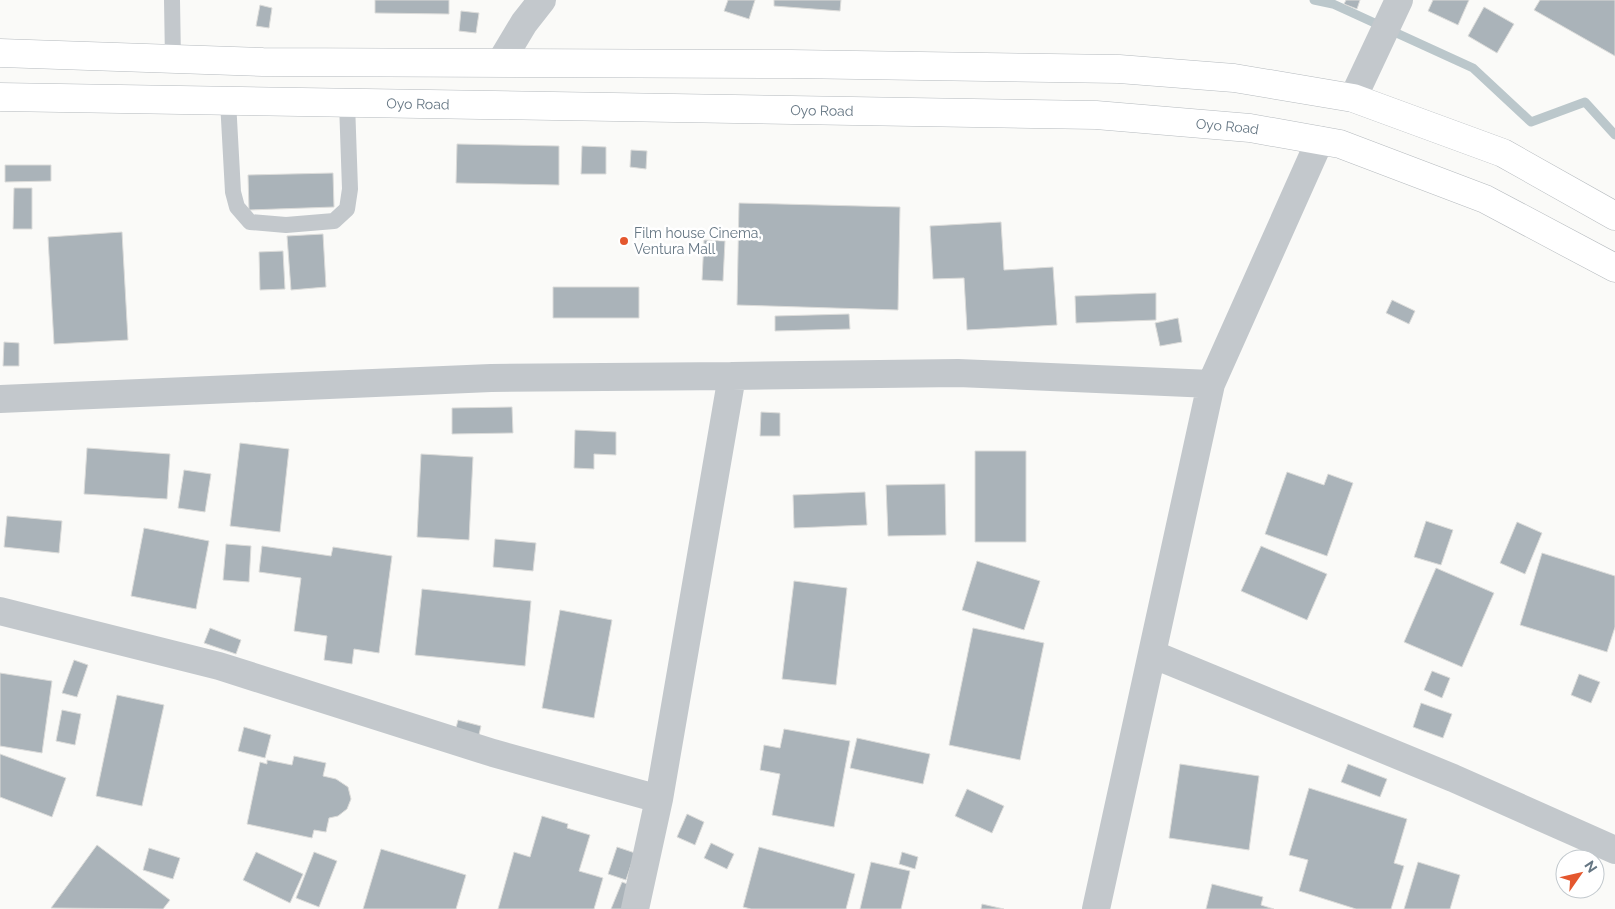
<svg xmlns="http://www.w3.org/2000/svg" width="1615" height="909" font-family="Raleway,sans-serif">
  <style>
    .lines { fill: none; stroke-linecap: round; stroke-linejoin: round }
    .stream { stroke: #bbc7cb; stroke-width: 9 }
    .building { fill: #aab3b9; stroke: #dcdcda }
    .primary-casing { stroke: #b5babe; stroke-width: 29 }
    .lane { stroke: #c3c8cc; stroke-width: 16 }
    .street { stroke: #c3c8cc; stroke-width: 28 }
    .primary { stroke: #fff; stroke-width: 28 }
    .poi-dot { fill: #e4572e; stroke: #fff; stroke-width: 2 }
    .labels { text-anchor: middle; stroke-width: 5; stroke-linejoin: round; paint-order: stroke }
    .street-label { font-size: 14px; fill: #657683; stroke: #fff }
    .poi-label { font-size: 14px; fill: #657683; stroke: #fff; text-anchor: start }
  </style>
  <rect width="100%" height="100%" fill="#fafaf8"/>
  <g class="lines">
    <path class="stream" d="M1314,0L1333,4L1473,68L1531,122L1585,102L1615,135"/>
  </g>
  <path class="building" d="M375,0H449V14L375,13Z
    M728,0H755L749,19L724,11Z
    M774,0H841L840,11L774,6Z
    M1346,0H1360L1357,9L1344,4Z
    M1433,0H1469L1458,25L1428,11Z
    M1540,0H1615V56L1534,10Z
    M260,5L272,8L269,28L256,26Z
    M1484,7L1514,24L1497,53L1468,36Z
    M461,11L479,13L476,33L459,31Z
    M457,144L559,146V185L456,183Z
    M582,146L606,147V174H581Z
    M631,150L647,151L646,169L630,167Z
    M5,165H51V181L5,182Z
    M333,173L334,207L249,210L248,175Z
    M14,188H32V229H13Z
    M739,203L900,207L898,310L737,305Z
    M1001,222L1004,270L1053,267L1057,325L967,330L964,278L933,279L930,226Z
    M122,232L128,340L54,344L48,237Z
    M323,234L326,287L291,290L287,236Z
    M704,240L725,241L723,281L702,280Z
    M283,251L285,289L260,290L259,252Z
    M553,287H639V318H553Z
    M1156,293V320L1076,323L1075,296Z
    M1392,300L1415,311L1409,324L1386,313Z
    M849,314L850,329L775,331V316Z
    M1178,318L1182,342L1160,346L1155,323Z
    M4,342L19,343V366H3Z
    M512,407L513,433L452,434V408Z
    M761,412L780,413V436H760Z
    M575,430L616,432V455L594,454V469L574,468Z
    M240,443L289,449L280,532L230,526Z
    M87,448L170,454L167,499L84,494Z
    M975,451H1026V542H975Z
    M421,454L473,457L469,540L417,537Z
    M184,470L211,474L205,512L178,508Z
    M1287,472L1324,485L1328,474L1353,483L1327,556L1265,534Z
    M945,484L946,535L888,536L886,485Z
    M865,492L867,525L794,528L793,495Z
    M7,516L62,521L59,553L4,547Z
    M1426,521L1453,530L1441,565L1414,557Z
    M1517,522L1542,533L1525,574L1500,563Z
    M144,528L209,541L196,609L131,596Z
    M495,539L536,543L533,571L493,567Z
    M226,544L251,546L249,582L223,580Z
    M262,546L331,556L333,547L392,556L379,653L354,649L352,664L324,660L327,636L294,631L301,578L259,572Z
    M1261,546L1327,574L1307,620L1241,591Z
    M1542,553L1615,576V627L1607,652L1520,625Z
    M977,561L1040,581L1024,630L962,610Z
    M1436,568L1494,593L1462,667L1404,642Z
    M794,581L847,588L836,685L782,679Z
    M422,589L531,601L525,666L415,655Z
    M560,610L612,620L594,718L542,708Z
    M210,628L241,640L236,654L204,643Z
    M973,628L1044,643L1020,760L949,745Z
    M74,660L88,665L77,697L62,693Z
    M1432,671L1450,678L1442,698L1424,690Z
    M0,673L52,681L42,753L0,746Z
    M1579,674L1600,682L1591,703L1571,695Z
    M117,695L164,705L142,806L96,796Z
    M1421,703L1452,714L1443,738L1413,727Z
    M62,710L81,714L75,745L56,741Z
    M458,720L481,726L477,743L454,736Z
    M244,727L271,735L265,758L238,751Z
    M784,729L850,741L834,827L772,815L780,774L760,770L764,745L780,748Z
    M857,738L930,754L923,784L850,768Z
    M0,754L66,778L52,817L0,797Z
    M294,756L326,763L323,776L336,779L348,787L351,799L347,809L338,816L329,818L326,832L314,830L312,838L247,824L260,762L267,764V760L292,765Z
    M1180,764L1259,776L1249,850L1169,838Z
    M1348,764L1387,779L1380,797L1341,782Z
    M1309,788L1407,819L1394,863L1404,866L1391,909H1356L1299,891L1308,860L1289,855Z
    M967,789L1004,806L992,833L955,816Z
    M687,814L704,822L695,845L677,837Z
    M542,816L568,824L567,828L590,835L579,871L603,878L594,909H498L514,852L530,857Z
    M711,843L734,854L727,869L704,858Z
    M97,845L170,900L163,909L51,908Z
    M617,847L635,853L626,880L608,874Z
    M759,847L855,874L846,909H751L743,907Z
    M149,848L180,858L173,879L143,870Z
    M381,849L466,875L456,909H363Z
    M256,852L303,874L290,903L243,880Z
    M314,852L337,861L319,907L296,898Z
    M902,852L918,857L915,869L899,864Z
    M871,862L910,871L901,909H860Z
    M1418,862L1460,875L1450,909H1404Z
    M622,882L638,888L629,909H611Z
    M1212,884L1263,897L1261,905L1274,909H1206Z
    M982,904L1004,909H981Z"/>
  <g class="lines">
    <defs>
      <g id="primary">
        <path d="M0,53L263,62L791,64L1119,69L1234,78L1353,98L1503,153L1615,216"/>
        <path id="s1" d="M0,97L1096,115L1250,128L1340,144L1485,199L1615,268"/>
      </g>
    </defs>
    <use href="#primary" class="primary-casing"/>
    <path class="lane" d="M172,0L173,60
      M228,101L233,192L237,207L250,222L286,225L334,221L347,209L350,189L347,103"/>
    <path class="street" d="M500,63L524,23L542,0
      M1353,98L1399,0
      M0,399L491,378L732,376
      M0,611L219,666L493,753L659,799L732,376L958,373L1211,384L1320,140
      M1152,654L1453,778L1615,850
      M635,909L659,799
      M1096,909L1211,384"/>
    <use href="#primary" class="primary"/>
  </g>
  <circle class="poi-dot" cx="624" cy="241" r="5"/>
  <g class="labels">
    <g class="street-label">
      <text dy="5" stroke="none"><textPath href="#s1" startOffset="418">Oyo Road</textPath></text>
      <text dy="5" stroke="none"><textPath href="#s1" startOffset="822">Oyo Road</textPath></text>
      <text dy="5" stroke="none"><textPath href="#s1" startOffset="1228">Oyo Road</textPath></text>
    </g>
    <g class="poi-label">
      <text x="634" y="238">Film house Cinema,<tspan x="634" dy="16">Ventura Mall</tspan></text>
    </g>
  </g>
  <g transform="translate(1580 874) rotate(56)"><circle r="24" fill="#ffffff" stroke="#c1c8cd"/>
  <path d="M0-4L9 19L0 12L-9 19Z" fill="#e4572e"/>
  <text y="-8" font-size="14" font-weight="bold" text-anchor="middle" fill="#657683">N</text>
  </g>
</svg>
